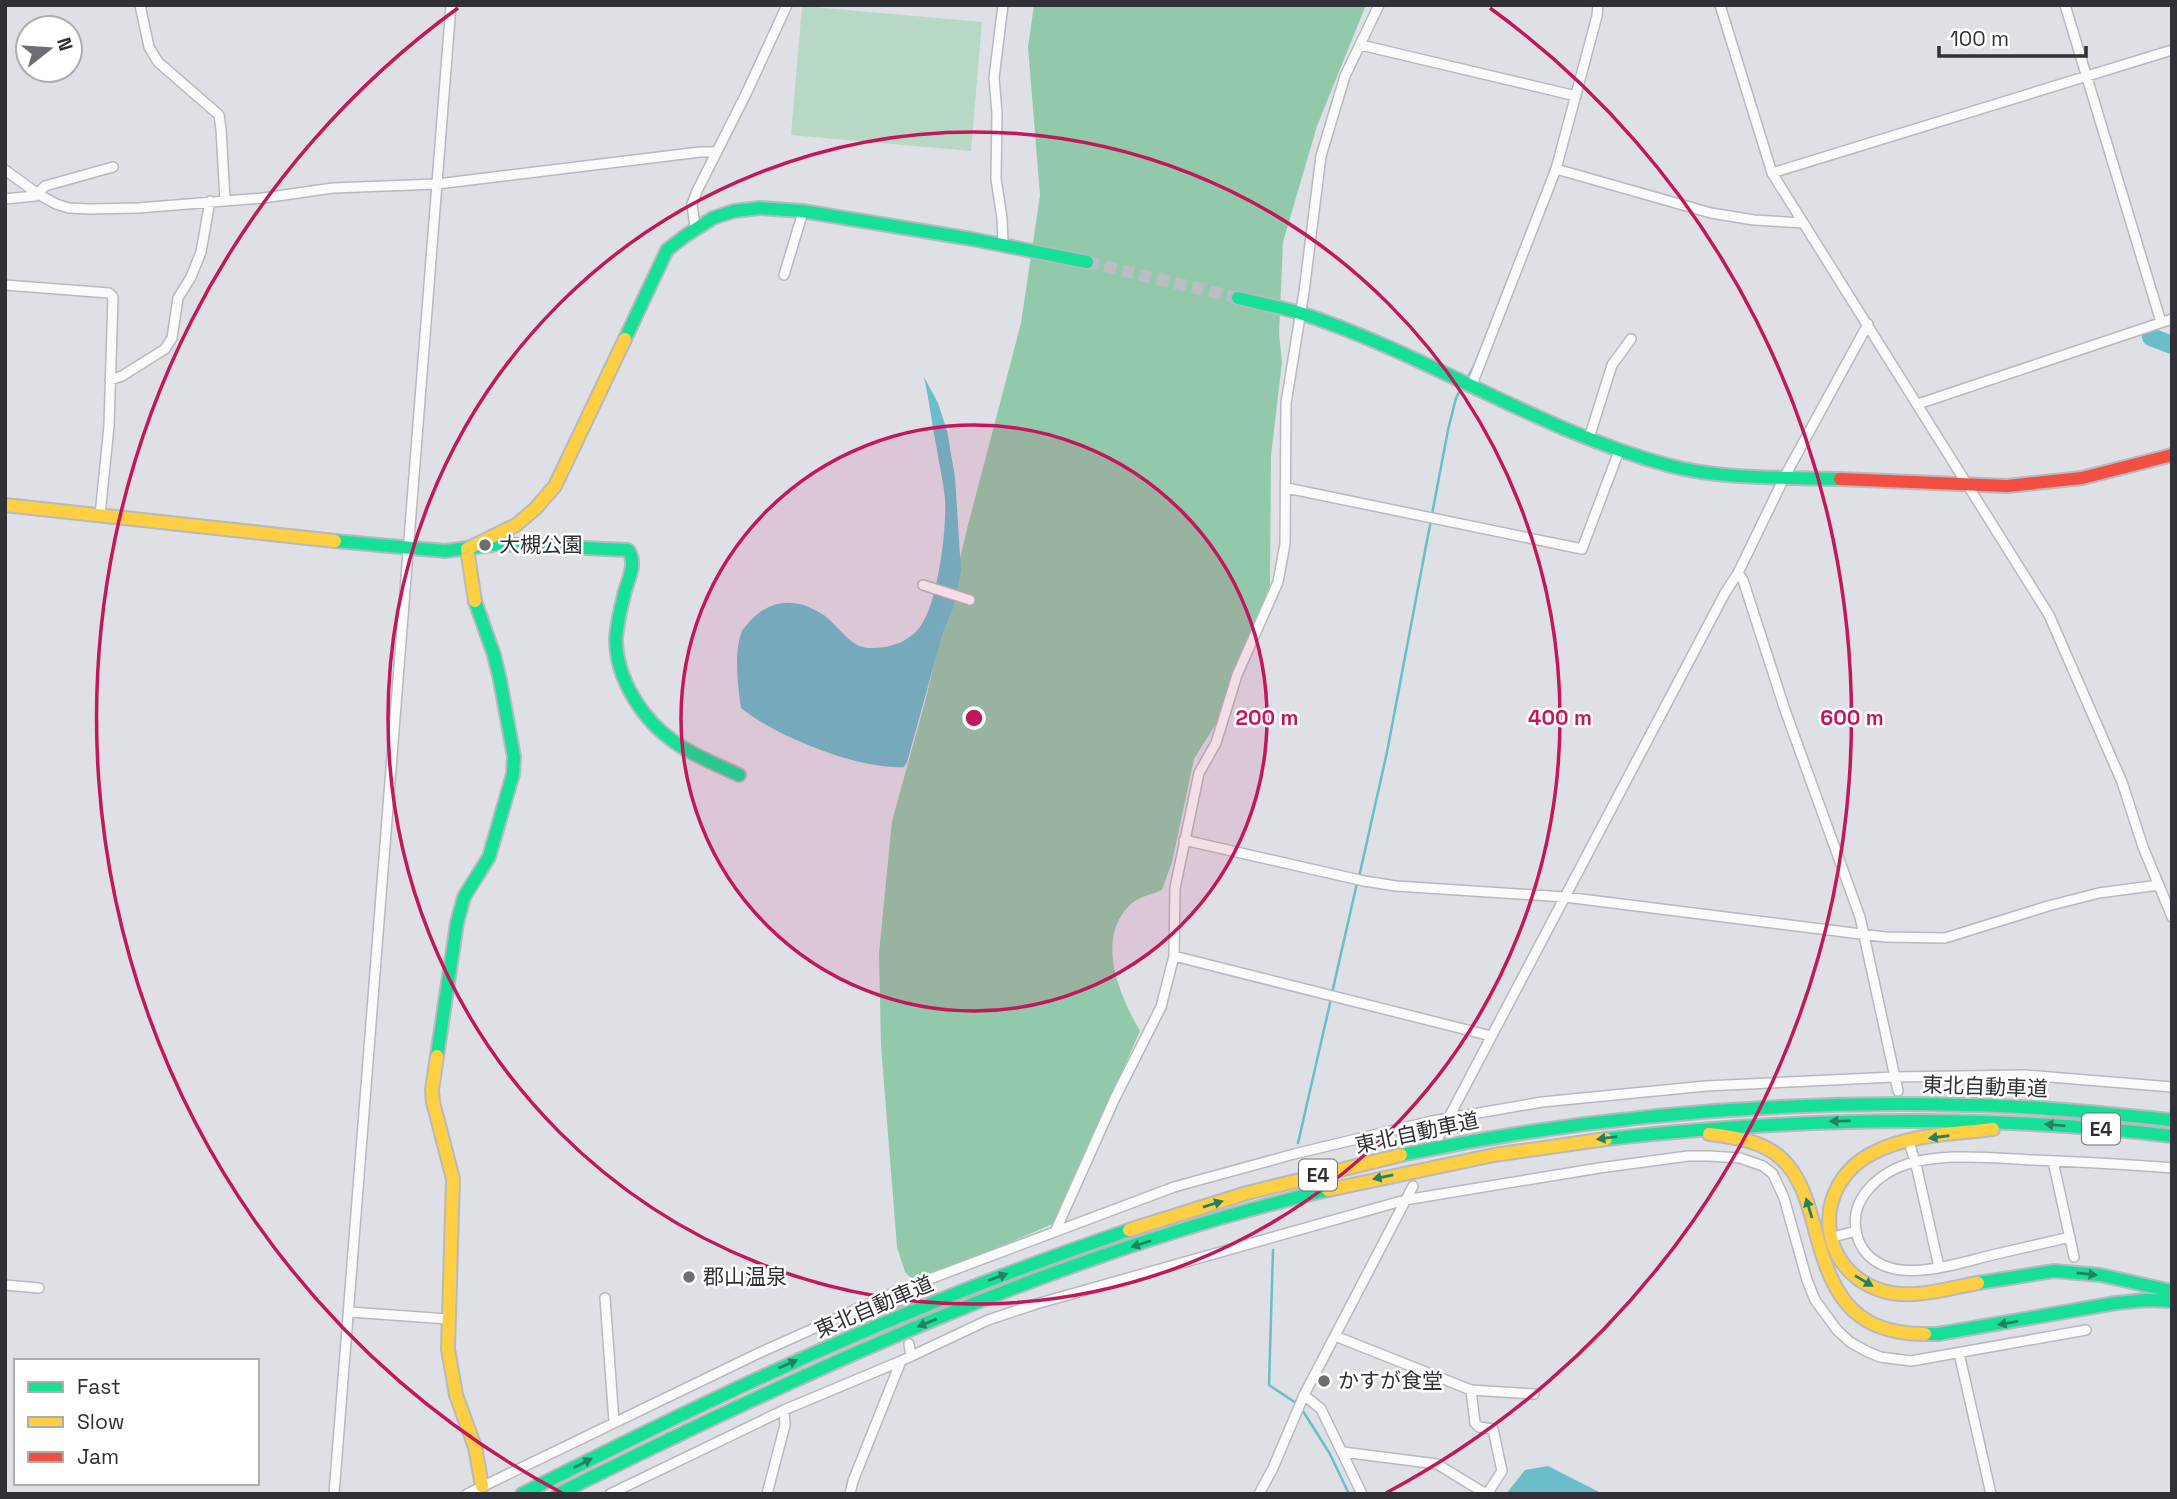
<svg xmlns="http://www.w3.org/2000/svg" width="2177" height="1499" font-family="'Space Grotesk','Noto Sans JP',sans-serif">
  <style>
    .green { fill: #b6d8c4 }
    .forest { fill: #93c9ab }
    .water { fill: #6abdc9 }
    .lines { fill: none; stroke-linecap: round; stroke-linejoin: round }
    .stream { stroke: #6abdc9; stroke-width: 2.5 }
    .river { stroke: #6abdc9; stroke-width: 18 }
    .street-tunnel { stroke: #bbbdc3; stroke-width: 9; stroke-dasharray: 9 4.5; stroke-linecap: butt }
    .secondary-tunnel { stroke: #bbbdc3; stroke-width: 12; stroke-dasharray: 12 6; stroke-linecap: butt }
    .street-casing { stroke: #b8b9bd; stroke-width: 12 }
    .fast-casing { stroke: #b8b9bd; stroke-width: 16 }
    .slow-casing { stroke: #b8b9bd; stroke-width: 16 }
    .jam-casing { stroke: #b8b9bd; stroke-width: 16 }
    .street { stroke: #fafafb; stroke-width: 9 }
    .fast { stroke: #16e098; stroke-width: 12 }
    .slow { stroke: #ffcf43; stroke-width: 12 }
    .jam { stroke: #f24e42; stroke-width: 12 }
    .oneway { fill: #248062 }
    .ring { fill: none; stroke: #c2185b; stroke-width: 3.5 }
    .poi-dot { fill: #6c6e74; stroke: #fff; stroke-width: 2.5 }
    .labels { text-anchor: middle; stroke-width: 5; stroke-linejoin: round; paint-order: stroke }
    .shield { fill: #fff; stroke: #6d6f72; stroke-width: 2 }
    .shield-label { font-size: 19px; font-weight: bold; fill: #2f3136 }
    .poi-label { font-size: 21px; fill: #2f3136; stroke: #fff; text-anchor: start }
    .street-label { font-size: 21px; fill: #2f3136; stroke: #fff }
    .centre { fill: #c2185b; stroke: #fff; stroke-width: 3.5 }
    .ring-label { font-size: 21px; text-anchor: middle; font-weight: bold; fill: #c2185b; stroke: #fff; stroke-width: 5; stroke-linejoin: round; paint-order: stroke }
  </style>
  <rect width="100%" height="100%" fill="#dee0e6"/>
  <path class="green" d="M802,6L982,22L971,151L791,135Z"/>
  <path class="forest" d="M1034,5H1366L1317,126L1283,242L1279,334L1282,362L1271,456L1270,585L1219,719L1194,759L1172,862L1162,890C1153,894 1139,897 1132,903C1094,937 1119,995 1140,1031L1055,1223L948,1269L911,1278L905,1272L897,1247L881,1046L879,953L892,821L925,702L968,525L1021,323L1040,195L1028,47Z"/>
  <path class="water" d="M924,377L938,403L947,431L955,477L961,571L953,608L943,632L907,762L904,767C860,770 775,736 741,708C738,688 734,653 741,634C742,629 747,625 750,621C771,599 796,597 822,614C837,623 849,647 868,648C887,649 908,643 920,627C938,604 947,527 945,498C943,480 939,463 936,445C932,423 929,400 924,377Z
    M1548,1466L1603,1494H1506L1525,1470Z"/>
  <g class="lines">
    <path class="stream" d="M1548,178L1552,166H1554
      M1465,382L1475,364L1523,242
      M1359,877L1387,752L1448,430L1456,398L1462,387
      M1332,993L1357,883
      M1298,1143L1331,999
      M1273,1250L1269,1385L1296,1403
      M1301,1408L1330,1454L1349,1494"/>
    <path class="river" d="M2151,337L2172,345"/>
    <path class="street-tunnel" d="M899,1305L907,1336"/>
    <path class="secondary-tunnel" d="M1087,262L1238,298"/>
    <defs>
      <path id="street" d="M140,5L149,47L158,62L219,115L221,129L225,200
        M1720,5L1772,173L2049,615L2122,782L2143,847L2172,917
        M2065,5L2161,322
        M1361,45L1576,96
        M1556,169L1711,213L1754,220L1803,223
        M5,170L38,194L56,204L69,208L89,209L138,208L263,198L333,188L437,184L700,152H717
        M1772,173L2172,50
        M5,199L35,196L45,186L113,167
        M695,227L692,204L697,191L746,94L787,5
        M1003,243L1002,218L996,179L997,113L994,78L1003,5
        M784,275L803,212
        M5,285L109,293L113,297L109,426L100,515
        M110,380L122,376L165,349L172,338L178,298L191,277L201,252L210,201
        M1471,387L1556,169L1597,16L1598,5
        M1918,404L2172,319
        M1589,438L1612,365L1631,339
        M1287,488L1582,549L1619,451
        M1738,573L1743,580L1785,710L1860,917L1898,1091
        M923,585L970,600
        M1184,840L1364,881L1396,886L1565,897L1885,937L1945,938L2048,906L2099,893L2159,885
        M1174,956L1491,1036
        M1439,1136L1725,593L1738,573L1785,476L1868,324
        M1911,1148L1917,1169L1939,1267
        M2053,1161L2074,1257
        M1055,1232L1115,1098L1161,1007L1174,956L1175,888L1199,773L1216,743L1237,675L1278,582L1285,544L1286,403L1304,292L1321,156L1345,76L1379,5
        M1837,1236L1856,1231
        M2070,1237C2044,1243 2018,1249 1992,1255C1955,1264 1890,1288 1863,1249C1856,1238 1854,1226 1856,1213C1860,1193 1879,1176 1897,1168C1935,1151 1994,1158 2034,1160C2080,1162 2126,1164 2172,1168
        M5,1285L39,1288
        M605,1298L614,1422
        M350,1312L448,1319
        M1335,1336L1471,1390L1534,1394
        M909,1344L911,1356
        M1959,1353L1991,1494
        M1471,1390L1475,1423L1479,1427L1493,1429L1502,1471L1487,1494
        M1304,1395L1321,1409L1362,1494
        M1343,1452L1437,1464L1486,1494
        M334,1494L451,5
        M467,1494L759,1353L895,1292L1174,1187L1294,1154L1432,1121L1542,1102L1706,1086L1894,1077L2025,1075L2172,1087
        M610,1494L784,1410L901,1361L988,1320L1036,1304L1405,1200L1599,1168L1688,1156H1709L1740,1158L1763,1166L1773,1174L1784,1198L1807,1280L1815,1300L1837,1330L1850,1342L1866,1351L1880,1357L1911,1361L2086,1330
        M767,1494L785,1425L784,1410
        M850,1494L853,1481L901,1361
        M1259,1494L1273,1468L1304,1395L1413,1186"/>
      <path id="fast" d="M1238,298C1258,303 1280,307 1300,313C1427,354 1541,432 1671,466C1725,480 1785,477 1840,479
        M625,339L667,250L685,236L713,218L734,211L760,208L802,211L972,239L1087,262
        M335,541L445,551L499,544L628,550C637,562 629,578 625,591C621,607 617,622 616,639C616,679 643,721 676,743C696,757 718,765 739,775
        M437,1056L457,923L464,897L489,857L513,774L514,757L500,680L494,655L475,601
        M1606,1139C1794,1118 1984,1113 2172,1136
        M1401,1155C1587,1116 1776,1100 1966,1105C2035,1106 2103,1113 2172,1120
        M1978,1283L2054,1271L2100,1275L2172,1291
        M1925,1334H1938L2116,1303L2147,1300L2172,1301
        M522,1494C656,1426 791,1360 930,1304C996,1277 1062,1253 1129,1230
        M558,1494C803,1372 1060,1252 1328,1190"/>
      <path id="slow" d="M5,505L335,541
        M475,601L467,549L516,525L535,509L555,486L625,339
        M437,1056L432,1090L433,1102L453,1179L448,1349L456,1395L475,1447L482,1486
        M1709,1134C1735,1137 1764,1141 1783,1160C1800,1177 1807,1200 1813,1222C1830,1288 1847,1334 1925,1334
        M1328,1190L1494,1155L1606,1139
        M1129,1230L1247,1193L1401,1155
        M1978,1283C1949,1288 1913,1300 1883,1291C1815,1270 1811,1184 1873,1153C1910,1134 1953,1134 1993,1129"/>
      <path id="jam" d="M1840,479L2007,486L2082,478L2172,455"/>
    </defs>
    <use href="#street" class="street-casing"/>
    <use href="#fast" class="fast-casing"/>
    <use href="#slow" class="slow-casing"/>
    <use href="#jam" class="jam-casing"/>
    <use href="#street" class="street"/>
    <use href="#fast" class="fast"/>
    <use href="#slow" class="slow"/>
    <use href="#jam" class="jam"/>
  </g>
  <defs><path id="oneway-solid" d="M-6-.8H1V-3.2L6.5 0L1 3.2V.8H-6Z" transform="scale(1.75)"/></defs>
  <g class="oneway">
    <use href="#oneway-solid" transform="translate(1840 1121) rotate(179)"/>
    <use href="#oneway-solid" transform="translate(2055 1125) rotate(-175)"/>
    <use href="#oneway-solid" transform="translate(1939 1137) rotate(172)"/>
    <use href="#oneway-solid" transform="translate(1607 1138) rotate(173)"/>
    <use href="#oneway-solid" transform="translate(1383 1177) rotate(168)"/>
    <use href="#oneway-solid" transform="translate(1213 1204) rotate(-17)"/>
    <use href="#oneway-solid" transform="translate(1809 1208) rotate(-107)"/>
    <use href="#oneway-solid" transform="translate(1141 1244) rotate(162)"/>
    <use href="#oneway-solid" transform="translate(2087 1274) rotate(6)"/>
    <use href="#oneway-solid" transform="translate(998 1277) rotate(-20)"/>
    <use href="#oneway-solid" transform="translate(1864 1281) rotate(31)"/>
    <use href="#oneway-solid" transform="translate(927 1323) rotate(158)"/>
    <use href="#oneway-solid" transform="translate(2008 1323) rotate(170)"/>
    <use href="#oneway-solid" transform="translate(788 1364) rotate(-24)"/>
    <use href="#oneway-solid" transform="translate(583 1463) rotate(-27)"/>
  </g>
  <circle cx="974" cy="718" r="293" fill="#c2185b" fill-opacity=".12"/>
  <g class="ring">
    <circle cx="974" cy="718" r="293"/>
    <circle cx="974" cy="718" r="586"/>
    <path d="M562 1493A878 878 0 0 1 458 8M1490 8A878 878 0 0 1 1386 1493"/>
  </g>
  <g class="poi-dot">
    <circle cx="485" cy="545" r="7"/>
    <circle cx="689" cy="1277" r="7"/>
    <circle cx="1324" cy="1381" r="7"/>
  </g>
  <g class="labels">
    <g class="shield">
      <rect x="2082" y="1113.5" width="38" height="31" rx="5"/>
      <rect x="1299" y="1159.5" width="38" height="31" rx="5"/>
    </g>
    <g class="shield-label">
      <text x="2101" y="1136">E4</text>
      <text x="1318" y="1182">E4</text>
    </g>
    <g class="poi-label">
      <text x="499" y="552">大槻公園</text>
      <text x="703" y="1284">郡山温泉</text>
      <text x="1338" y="1388">かすが食堂</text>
    </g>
    <g class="street-label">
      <text transform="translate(1985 1087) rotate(2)" y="7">東北自動車道</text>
      <text transform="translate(1417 1133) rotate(-12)" y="7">東北自動車道</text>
      <text transform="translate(874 1307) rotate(-23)" y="7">東北自動車道</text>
    </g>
  </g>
  <circle cx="974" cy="718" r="10" class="centre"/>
  <g class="ring-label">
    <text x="1267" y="725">200 m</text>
    <text x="1560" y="725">400 m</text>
    <text x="1852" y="725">600 m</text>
  </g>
  <rect width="2177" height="1499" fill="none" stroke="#2f3136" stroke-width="14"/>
  <rect x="14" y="1359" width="245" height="126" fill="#ffffff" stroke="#acadaf" stroke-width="2"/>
  <rect x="28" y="1382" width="35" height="10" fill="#16e098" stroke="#acadaf" stroke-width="2"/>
  <text x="77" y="1394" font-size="21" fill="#2f3136">Fast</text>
  <rect x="28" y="1417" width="35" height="10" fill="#ffcf43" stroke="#acadaf" stroke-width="2"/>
  <text x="77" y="1429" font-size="21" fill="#2f3136">Slow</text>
  <rect x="28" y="1452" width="35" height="10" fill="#f24e42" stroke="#acadaf" stroke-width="2"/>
  <text x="77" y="1464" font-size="21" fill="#2f3136">Jam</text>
  <g transform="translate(49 49) rotate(73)"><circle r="33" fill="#ffffff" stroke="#acadaf" stroke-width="2"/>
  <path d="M0-5L12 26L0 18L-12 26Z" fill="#6c6e74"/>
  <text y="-10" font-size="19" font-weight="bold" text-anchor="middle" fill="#2f3136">N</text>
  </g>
  <path d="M1939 46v10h147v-10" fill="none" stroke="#2f3136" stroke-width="3.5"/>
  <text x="1950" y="46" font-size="21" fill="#2f3136" stroke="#ffffff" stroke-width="5" paint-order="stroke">100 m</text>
</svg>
